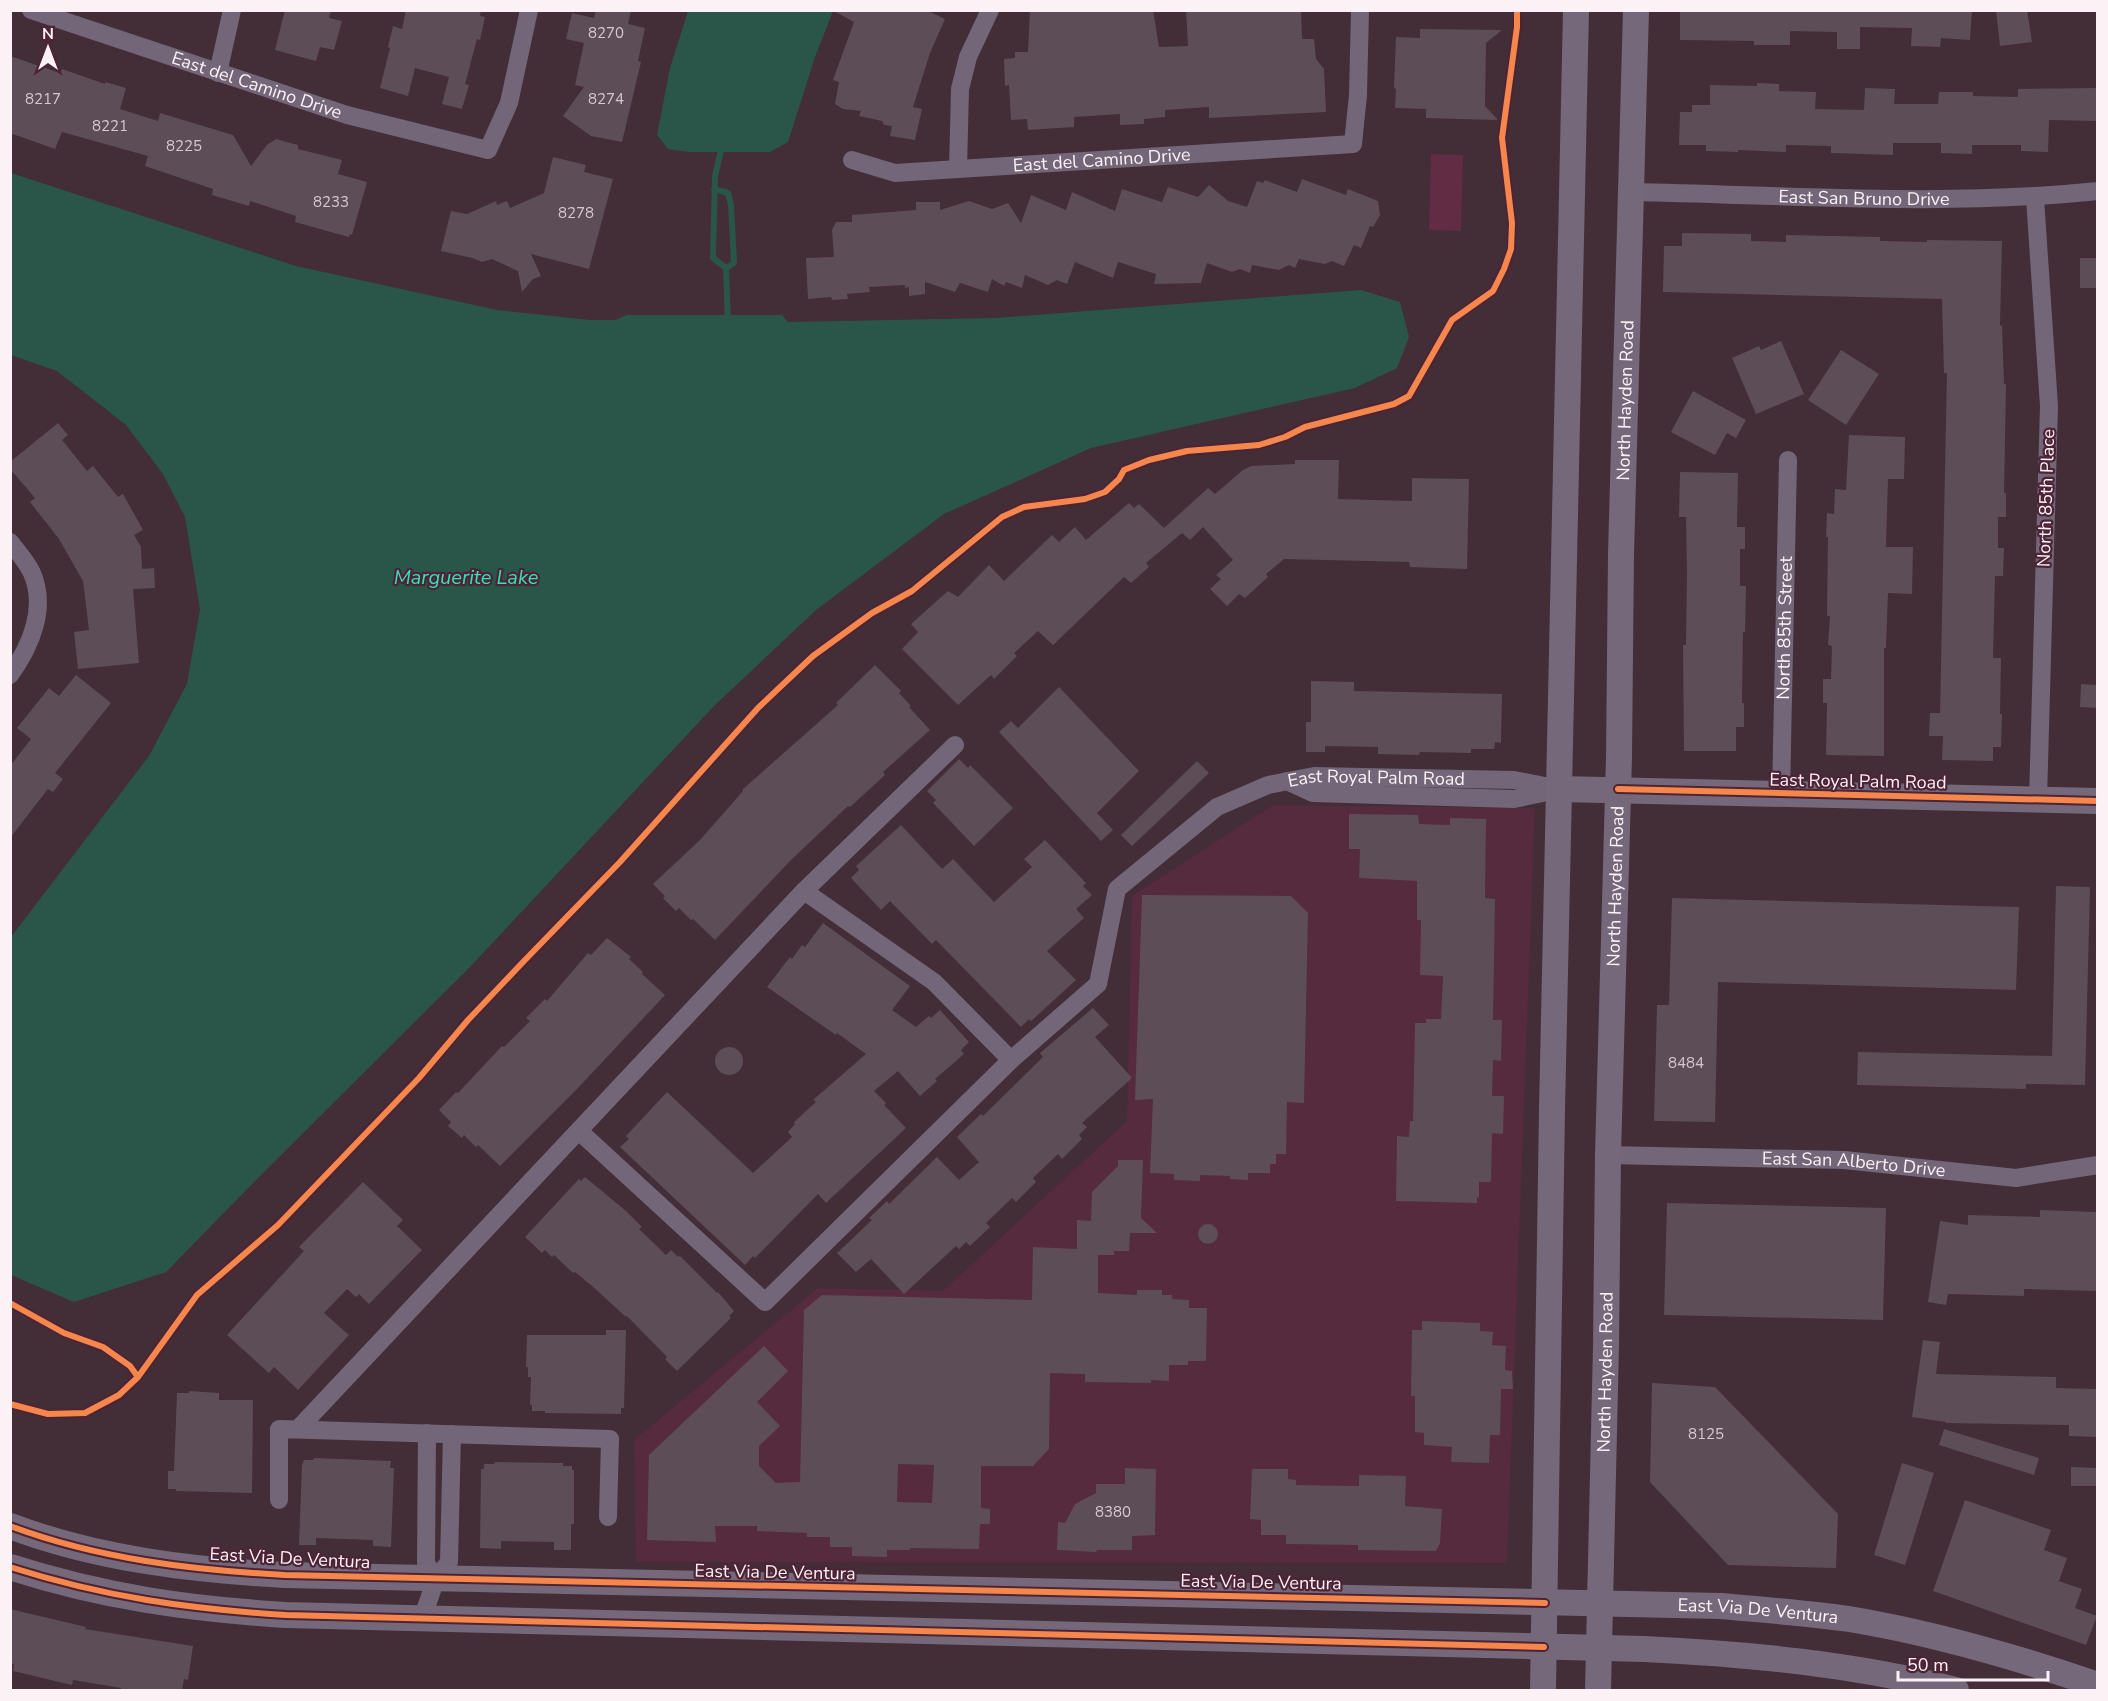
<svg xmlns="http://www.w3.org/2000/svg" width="2108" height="1701" font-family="'Nunito Sans',sans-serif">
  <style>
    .built { fill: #562b3e }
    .green { fill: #622c44 }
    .water { fill: #2a564a }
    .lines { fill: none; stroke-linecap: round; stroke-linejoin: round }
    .stream { stroke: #2a564a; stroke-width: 6 }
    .building { fill: #5d4d57; fill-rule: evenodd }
    .street { stroke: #726678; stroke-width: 18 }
    .secondary { stroke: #75687a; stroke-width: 26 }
    .cycleway-casing { stroke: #4c2436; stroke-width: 10 }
    .cycleway { stroke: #f5874c; stroke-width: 6 }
    .labels { text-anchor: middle; stroke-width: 4.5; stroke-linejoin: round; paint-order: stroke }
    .number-label { font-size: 15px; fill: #d4c8ce }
    .street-label { font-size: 18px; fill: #fcf1f5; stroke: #4c2436 }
    .water-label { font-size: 20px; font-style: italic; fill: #37e0ba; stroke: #4c2436 }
  </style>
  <rect width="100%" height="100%" fill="#432d37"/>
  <path class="built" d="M1273,805L1535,808L1507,1563L636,1562L634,1440L818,1288L943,1291L1127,1121L1132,896Z"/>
  <path class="green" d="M1431,154L1463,155L1461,231L1429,230Z"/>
  <path class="water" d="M688,11H833L815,57L788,142L770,152H689L668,149L657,135L670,68Z
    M11,173L296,266L497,310L590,320H615L627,315H782L788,322L995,318L1361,290L1400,302L1409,337L1397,368L1355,388L1091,448L944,514L816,610L714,706L469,968L260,1176L166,1272L74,1302L11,1275V937L149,756L187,684L200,609L185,517L163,474L126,425L57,371L11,355Z"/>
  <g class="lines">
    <path class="stream" d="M722,146L715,176L713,258L726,268L728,322
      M714,189L728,193L731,205L734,263L726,268"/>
  </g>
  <path class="building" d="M285,10H331L329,18L342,21L334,50L320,47L316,61L275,50Z
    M406,10H481L480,16L485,17L480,40L477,39L465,84L469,85L462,109L442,104L449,77L415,68L408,96L380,88L390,48L388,47L393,26L402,29Z
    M596,10H631L628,24L645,28L638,61L641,62L622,142L591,136L563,116L584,87L575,85L584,43L566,39L572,13L594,18Z
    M832,10H926L945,19L930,53L913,107L922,109L915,140L890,136L892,126L884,125L882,121L859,116L861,111L843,109L835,104L839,82L833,80L854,22Z
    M1030,10H1153L1159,47L1188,46L1186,10H1301L1302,39H1314L1316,59L1324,69L1326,112L1209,118V107L1165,110V117L1144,119V124L1120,125V114L1074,117V127L1028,130L1027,119L1011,120L1009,85L1005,86L1004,59L1015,58V52H1028Z
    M1680,10H1972L1970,40L1941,38L1940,47L1911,46L1912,28L1860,27V49H1837V32L1790,31V45H1754V41L1680,40Z
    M1996,10H2027L2032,42L2000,46Z
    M1420,29L1502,30L1486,43L1485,106L1498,120L1426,118V109L1395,108L1396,89L1394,88L1396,37L1420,38Z
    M10,56L60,73L62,69L105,84V82L126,88L120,109L158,121L160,113L233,135L251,166L267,145L276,139L298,145V149L342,160L338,174L367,182L352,235L350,234L349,237L295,222L296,216L250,201L249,206L212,195L213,189L145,166L148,156L62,132L55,149L10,133Z
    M1757,83L1779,84V91L1816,92L1815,109L1864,110L1865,88L1895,89L1894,104H1938L1939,92H1973V96L2018,97V89L2097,88V121L2049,120L2048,152L2021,151V145H1972V154L1941,153V143H1893V155L1831,153V146L1786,145V152L1738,150V152L1706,151V145H1679L1680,112H1692V105H1710V85L1757,86Z
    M553,157L586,165L584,172L613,179L589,269L531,254L541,276L533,279L522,292L518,271L492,259L482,262L472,258L441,251L451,211L467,214L496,201L497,205L507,201L510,208L544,193Z
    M1302,179L1346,195L1348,189L1378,201L1380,215L1373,227L1370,226L1361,248L1354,245L1344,266L1332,261L1325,264L1299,259L1295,268L1289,265L1279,270L1252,265L1250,273L1240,269L1232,272L1207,263L1201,283L1154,284L1156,274L1118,262L1113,278L1075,262L1067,284L1057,280L1048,285L1025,275L1022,288L1006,282L1004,286L992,279L988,292L960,283L955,292L925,282V294L909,296V287L905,288V285L869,287L870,292L847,294L848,299L832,300L831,297L808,299L806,258L834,257L832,230L836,222H852V215L916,210V202H940V210L969,201L992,209L1008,203L1021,223L1031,195L1066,210L1072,192L1115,211L1122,189L1162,202L1168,187L1198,197L1209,185L1228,201L1247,207L1257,181L1263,183L1265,180L1297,192Z
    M1682,233L1751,234V241L1786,242V235L1880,237V241L1927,242V240L2002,241L2000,326L2002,325L2004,384H2006L2004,493H2006V517H1998V548H2004L2003,576H1995L1993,658H2001L2000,714H2002L2001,747H1993V761L1942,760L1943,736H1929L1930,713H1940L1947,373H1944L1942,299L1663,292L1664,246H1682Z
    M2080,258H2097V288H2080Z
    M1781,341L1804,394L1756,414L1732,358L1759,346L1761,350Z
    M1841,350L1879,374L1846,425L1808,400Z
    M1693,391L1746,420L1736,438L1727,433L1715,455L1671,432Z
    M58,423L68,435L62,440L87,471L93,466L118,497L123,494L143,530L134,535L141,547L142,569L154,568L155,588L133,589L139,663L78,669L74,632L89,630L83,581L59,539L30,502L35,498L10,469V462Z
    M1849,435L1905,437L1904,479H1888L1886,547H1913L1912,594L1888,593L1886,648H1884V756L1826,755L1827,703H1823V679H1831L1832,646L1828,645L1830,616H1827L1828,537H1826L1827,513L1834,514L1835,489L1846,490Z
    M1295,460H1339L1338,499L1412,501V478L1469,479L1467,569L1410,567L1409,562L1284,559L1266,574L1268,577L1245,598L1239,594L1227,606L1210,589L1221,579L1216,575L1233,560L1203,527L1190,540L1182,533L1146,563L1149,567L1131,583L1124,577L1053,645L1038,631L1014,653L1017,656L994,679L991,675L958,705L902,649L918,632L911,624L948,591L958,597L989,565L1004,581L1052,535L1059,542L1075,527L1086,540L1129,503L1134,508L1139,504L1164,528L1208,488L1215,494L1243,470L1251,466L1295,464Z
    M1680,472L1738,473L1737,527H1745V549H1740V586H1746L1745,632H1743L1742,703H1744V727H1736V751H1684L1683,645H1686L1687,573L1686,517H1679Z
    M875,665L901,691L899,693L911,706L909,707L930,730L883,772L885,775L850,807L848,806L791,860L715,940L693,919L691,920L679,908L676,911L663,898L665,896L653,884L700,840L743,791L742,790L838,705L836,703Z
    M76,675L111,703L55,773L63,779L53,792L48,789L10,838V766L31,739L17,728L49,688L59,696Z
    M1311,681L1354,682V691L1502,694L1501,743L1495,742L1494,749H1471V753L1420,752L1419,755L1378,754V747L1325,746V752H1306V722H1311Z
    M2081,684L2097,685V708L2080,707Z
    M1059,687L1139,771L1097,813L1113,830L1101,841L999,732L1011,721L1018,728Z
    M959,759L968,768L970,765L1013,808L974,846L933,803L936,800L927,791Z
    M1197,761L1209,773L1132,846L1121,835Z
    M1349,814L1418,815L1419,824L1450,825V818L1486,819L1485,898L1495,899L1493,1020H1502L1501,1061L1493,1060L1492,1096H1504L1503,1134L1492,1133L1491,1181L1490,1182H1479V1198L1477,1197V1203L1396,1201L1397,1136L1409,1137L1410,1121H1413L1415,1023H1426V1019H1441L1443,976L1420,975L1421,920H1417V881L1359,878L1360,849H1349Z
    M901,825L942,869L953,859L994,902L1032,867L1024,859L1045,840L1086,883L1083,886L1092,895L1076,909L1084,918L1047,951L1076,980L1031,1021L1029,1019L1021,1027L936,940L932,944L890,901L881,910L851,878L859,870L856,866Z
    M2056,886L2090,887L2085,1085L2026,1084V1089L1857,1085L1858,1052L2052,1056Z
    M1142,895L1291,896L1308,913L1304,1103L1287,1102L1286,1154H1276V1164H1270V1173H1248V1180L1230,1179V1176L1200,1175V1181L1174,1180V1174L1150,1173L1153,1099L1135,1100Z
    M1672,898L2019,907L2016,990L1718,982L1715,1122L1654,1121L1657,1005H1669Z
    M823,923L910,986L892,1010L916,1027L929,1016L931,1018L940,1010L969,1042L961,1050L964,1054L935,1079L937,1081L920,1096L898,1071L874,1091L886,1103L884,1105L906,1128L826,1203L818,1194L755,1258L753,1256L745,1265L620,1147L629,1139L626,1136L667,1092L753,1173L792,1137L788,1132L795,1124L794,1122L816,1102L813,1100L866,1054L837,1033L836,1035L767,987L790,957L792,959L802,945L805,947Z
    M607,938L631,957L629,959L643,972L642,974L665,995L578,1088L500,1166L478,1145L476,1147L464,1135L462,1138L448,1126L451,1122L439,1110L456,1092L458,1093L502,1046L504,1047L530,1021L526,1018L545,999L547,1001L588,953L591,955Z
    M1093,1008L1109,1025L1095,1037L1132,1078L1082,1123L1087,1127L1079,1135L1082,1139L1062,1159L1058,1154L1033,1178L1036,1182L1016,1202L1012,1198L986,1223L990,1227L970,1246L966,1242L959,1249L956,1246L904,1294L871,1259L856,1272L837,1253L872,1220L869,1218L887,1201L889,1204L937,1157L959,1180L979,1162L957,1137L981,1114L983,1116L1043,1057L1040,1053Z
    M715 1061a14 14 0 1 1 28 0a14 14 0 1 1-28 0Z
    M1118,1160H1143L1141,1218L1157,1233H1130L1129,1251H1114V1255H1098V1293L1137,1295V1290H1162V1295H1172V1299L1189,1300V1308H1207L1206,1361H1188V1365H1169V1381L1151,1380V1383L1085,1382V1374L1050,1373L1049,1449L1033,1466H981V1508L990,1509V1524H980L979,1549L910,1548V1550H887V1557L852,1556V1547H830V1537H807V1533L757,1531V1526H715L716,1542L647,1540L649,1455L764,1346L788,1371L757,1402L780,1426L759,1446V1466L776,1483L800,1482L804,1310L822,1295L1032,1300L1033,1247L1077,1249V1220L1091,1221L1092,1192L1118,1166ZM898,1464L934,1465L932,1503L897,1502Z
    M585,1177L626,1211L642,1227L639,1229L666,1255L671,1250L678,1257L680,1256L717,1293L718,1292L734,1311L729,1316L731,1318L677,1371L665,1359L667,1357L626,1315V1317L592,1286L575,1272L573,1273L554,1255L552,1257L545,1250L542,1253L525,1237L579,1179L581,1181Z
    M363,1182L403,1220L397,1226L422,1250L369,1304L359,1294L356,1297L347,1289L324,1313L349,1335L298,1390L274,1367L269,1373L227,1335L304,1251L299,1247Z
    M1667,1203L1886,1208L1883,1320L1664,1315Z
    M2040,1210L2097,1212L2096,1291L2024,1289V1296L1948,1294L1946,1305L1928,1302L1940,1221L1968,1225V1215L2040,1217Z
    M1198 1234a10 10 0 1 1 20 0a10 10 0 1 1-20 0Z
    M1422,1321L1480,1323V1331L1493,1332L1492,1345L1506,1346L1505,1370L1512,1371L1513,1389H1501L1500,1435H1490L1489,1463L1451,1462L1452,1447L1424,1445V1433L1415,1432V1396H1411L1412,1330H1422Z
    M606,1330H626L624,1408H621V1414L545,1413V1411H532V1405H530L531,1377H528V1367H526L527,1335H606Z
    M1923,1340L1940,1342L1936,1374L2056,1377V1388L2097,1389V1437L2069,1436V1425L1946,1423V1422L1912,1417Z
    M1652,1383L1715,1387L1838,1514L1836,1568L1728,1565L1650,1482Z
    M189,1391L219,1393V1400H253L252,1493L176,1491V1489H168V1471H174L177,1393H189Z
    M1944,1429L2039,1458L2034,1475L1939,1445Z
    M314,1458L391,1461L390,1468H394L391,1547L373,1546V1540L316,1538V1545H299L302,1465L304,1460H313Z
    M495,1462L563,1463V1466H572V1470H574V1524H571V1550H554V1542L501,1541V1549L480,1548L481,1469H484V1464H494Z
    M1902,1463L1934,1473L1905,1565L1874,1555Z
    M2071,1467L2097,1468V1486H2071Z
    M1125,1468L1156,1469L1155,1535L1132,1536V1550H1097L1096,1552L1057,1550L1058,1522L1065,1523L1075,1504L1096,1493V1484H1125Z
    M1252,1469H1288V1479L1296,1480V1485L1359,1486V1475L1406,1476L1405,1506L1442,1509L1440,1543L1436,1551L1358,1550V1545L1286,1544V1535H1261V1520L1250,1519Z
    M1965,1500L2051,1530L2044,1550L2067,1558L2059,1581L2082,1589L2075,1608L2097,1616L2086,1645L1933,1591Z
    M10,1609L86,1627L85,1629L193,1646L188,1680L184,1679L182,1690H121V1688L73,1680L72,1685L13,1671L14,1664L10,1663Z"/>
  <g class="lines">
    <g class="street">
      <path id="s1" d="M31,10L347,115L488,150L509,103L529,10"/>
      <path d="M218,73L232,10"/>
      <path id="s2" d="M852,160L895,173L1353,144L1358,95L1360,10"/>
      <path d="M958,169L960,89L968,57L990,10"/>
      <path id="s3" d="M1632,192C1788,195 1943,207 2098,191"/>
      <path d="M2035,198L2049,406L2038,800"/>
      <path d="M10,542C17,551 27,562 32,573C47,608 31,646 10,675"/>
      <path d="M1287,781L1313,793L1514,799L1552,791"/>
      <path id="s4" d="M1781,794L1788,460"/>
      <path d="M804,891L955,745"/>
      <path id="s5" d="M579,1131L765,1302L1011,1060L1098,984L1117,889L1217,807L1268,785L1314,776L1514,780L1560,789"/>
      <path id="s6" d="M1608,1155L1844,1160L2016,1178L2098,1165"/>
      <path d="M298,1429L804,891L934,982L1011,1060"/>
      <path d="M427,1433L426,1563L436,1579"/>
      <path d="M279,1500V1429L610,1439L608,1517"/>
      <path d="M422,1619L436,1579L449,1562L452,1434"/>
    </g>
    <g class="secondary">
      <path d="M1560,789L2098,801"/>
      <path id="s7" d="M10,1526C98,1559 192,1570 285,1575L1721,1606C1764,1610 1807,1613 1849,1619C1934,1633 2016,1657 2098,1685"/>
      <path d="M10,1567C104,1597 189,1609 286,1615L1644,1649C1749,1654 1854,1664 1956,1690"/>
      <path d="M1543,1690L1552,1110L1576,10"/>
      <path id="s8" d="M1598,1690L1606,1345L1608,1155L1619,757L1621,554L1636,10"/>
    </g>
    <defs>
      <path id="cycleway" d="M1618,789L2098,801
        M10,1303L64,1333L103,1347L130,1366L138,1377
        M10,1404L48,1414L85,1413L119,1395L138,1377L197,1295L278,1225L419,1078L468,1020L524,961L620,862L758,708L813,656L872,613L912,591L1002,517L1024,507L1085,499L1105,492L1119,479L1124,470L1149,460L1187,451L1259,445L1285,437L1305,427L1394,404L1409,396L1452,320L1493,291L1504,269L1511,249L1512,223L1502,138L1517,27V10
        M10,1526C98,1559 192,1570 285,1575L1545,1603
        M10,1567C104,1597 189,1609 286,1615L1544,1647"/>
    </defs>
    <use href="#cycleway" class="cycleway-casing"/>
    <use href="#cycleway" class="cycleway"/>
  </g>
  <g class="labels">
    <g class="number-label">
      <text x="606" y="38">8270</text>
      <text x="43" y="104">8217</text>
      <text x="606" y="104">8274</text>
      <text x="110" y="131">8221</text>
      <text x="184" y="151">8225</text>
      <text x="331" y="207">8233</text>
      <text x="576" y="218">8278</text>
      <text x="1686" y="1068">8484</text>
      <text x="1706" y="1439">8125</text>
      <text x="1113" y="1517">8380</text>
    </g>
    <g class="street-label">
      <text dy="6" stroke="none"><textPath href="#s1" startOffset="238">East del Camino Drive</textPath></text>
      <text dy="6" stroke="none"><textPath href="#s2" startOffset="252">East del Camino Drive</textPath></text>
      <text dy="6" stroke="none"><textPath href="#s3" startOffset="232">East San Bruno Drive</textPath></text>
      <text dy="6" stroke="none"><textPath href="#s8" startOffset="1290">North Hayden Road</textPath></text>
      <text transform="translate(2046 498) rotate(-88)" y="6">North 85th Place</text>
      <text dy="6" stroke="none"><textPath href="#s4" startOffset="166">North 85th Street</textPath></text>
      <text transform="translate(1858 781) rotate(1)" y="6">East Royal Palm Road</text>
      <text dy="6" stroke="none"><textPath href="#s5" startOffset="1104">East Royal Palm Road</textPath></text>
      <text dy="6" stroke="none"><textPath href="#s8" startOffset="804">North Hayden Road</textPath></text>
      <text dy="6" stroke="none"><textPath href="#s6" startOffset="246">East San Alberto Drive</textPath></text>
      <text dy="6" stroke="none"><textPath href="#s8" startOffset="318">North Hayden Road</textPath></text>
      <text transform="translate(290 1558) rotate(3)" y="6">East Via De Ventura</text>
      <text transform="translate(775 1572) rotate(1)" y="6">East Via De Ventura</text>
      <text transform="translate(1261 1582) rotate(1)" y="6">East Via De Ventura</text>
      <text dy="6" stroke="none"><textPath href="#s7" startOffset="1754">East Via De Ventura</textPath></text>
    </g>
    <g class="water-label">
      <text x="466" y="584">Marguerite Lake</text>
    </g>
  </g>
  <rect width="2108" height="1701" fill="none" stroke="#fcf1f5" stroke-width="24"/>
  <g transform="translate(48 48)" stroke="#4c2436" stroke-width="4.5" paint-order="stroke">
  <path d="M0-4.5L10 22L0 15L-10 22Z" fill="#fcf1f5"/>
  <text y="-9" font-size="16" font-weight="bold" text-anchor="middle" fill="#fcf1f5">N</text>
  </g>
  <path d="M1898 1671v9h150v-9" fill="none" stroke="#fcf1f5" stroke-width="3"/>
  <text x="1907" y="1671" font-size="18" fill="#fcf1f5" stroke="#4c2436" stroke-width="4.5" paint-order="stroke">50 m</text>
</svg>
